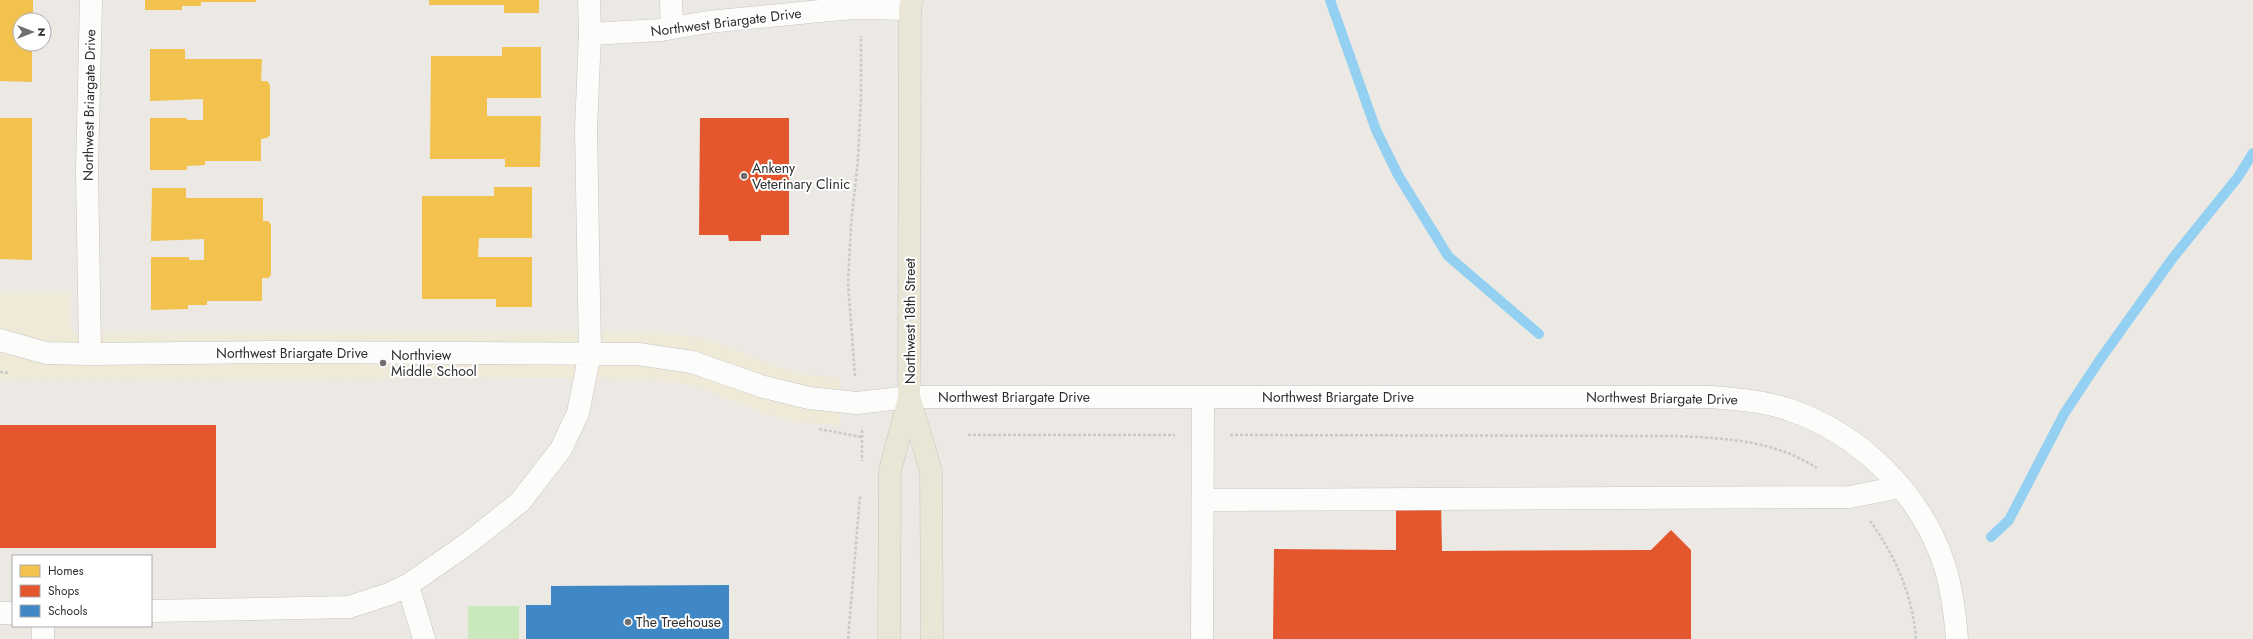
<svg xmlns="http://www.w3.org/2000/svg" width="2253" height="639" font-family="Jost,sans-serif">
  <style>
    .education { fill: #efe9d8 }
    .green { fill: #c9e8bb }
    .homes { fill: #f2c14e }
    .shops { fill: #e4572e }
    .schools { fill: #3f88c5 }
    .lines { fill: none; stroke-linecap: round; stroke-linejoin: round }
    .stream { stroke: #94d0f1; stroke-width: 10 }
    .minor-casing { stroke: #c6c5c5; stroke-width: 23 }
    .major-casing { stroke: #c6c5c4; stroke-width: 23 }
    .path { stroke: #c9c9c8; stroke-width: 2.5; stroke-dasharray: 3 2; stroke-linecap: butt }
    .minor { stroke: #fcfcfb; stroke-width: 22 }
    .major { stroke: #e9e6d5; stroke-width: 22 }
    .poi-dot { fill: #706f6e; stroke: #fff; stroke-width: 1.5 }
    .labels { text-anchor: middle; stroke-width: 4; stroke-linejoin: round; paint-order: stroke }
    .street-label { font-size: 14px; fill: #2e2e2e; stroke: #fff }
    .poi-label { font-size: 14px; fill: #2e2e2e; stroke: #fff; text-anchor: start }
  </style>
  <rect width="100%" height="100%" fill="#ece9e4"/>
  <path class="education" d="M0,292H71V332H648L684,335L719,343L780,368L810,375L840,378V425L803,423L766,414L706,390L681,383L654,380L586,378L0,380Z"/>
  <path class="green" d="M468,606H519V639H468Z"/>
  <path class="homes" d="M0,0H33V20H20V44H32V82L0,81Z
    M145,0H256V2H201V6H182V10H145Z
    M429,0H539V13H504V5H429Z
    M502,47H541V98H487V116H541L540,167H505V159H430L431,56H502Z
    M150,49H185V59H262L261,81H267L270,85V135L267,138L261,139V161H205V165L187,166V170H150V118H187V120H203V99L150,101Z
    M0,118H32V260L0,259Z
    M494,187H532V238H479L478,257H532V307H496V299H422V196H494Z
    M152,188H186V198H263V221H268L271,224V275L268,278H262V301H207V305H188V309L151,310V257H189V260H204V239L151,241Z"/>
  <path class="shops" d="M700,118H789V235H761V241H729L728,235H699Z
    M0,425H216V548H0Z
    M1396,501H1441L1442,551L1651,550L1671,530L1691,550V639H1273L1274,549L1396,550Z"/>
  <path class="schools" d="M729,585V639H526V605H551V586Z"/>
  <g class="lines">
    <path class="stream" d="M1330,0L1376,130L1398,175L1448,256L1539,334
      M1991,537L2009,520L2064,414L2099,361L2172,259L2238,177L2253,153"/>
    <defs>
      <path id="minor" d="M671,0L672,28
        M590,34L661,30L708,22L830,10L857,8L910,9
        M0,340L46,353L90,354L269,352L638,354L692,362L764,387L809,398L857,403L909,397H1710C1737,399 1764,401 1790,410C1860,434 1919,492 1943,561C1952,587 1955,613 1957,639
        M90,354L87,170L91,0
        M1203,500L1850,497L1900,487
        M408,585L424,639
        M151,611L349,607L389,594L408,585L467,544L520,502L561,449L578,413L590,353L586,129L590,34L589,0
        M0,613H13
        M43,626V639
        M1202,639L1203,397"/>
      <path id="major" d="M912,0L910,9L909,397L931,471L932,639
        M889,639L890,471L909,398"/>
    </defs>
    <use href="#minor" class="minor-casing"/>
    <use href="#major" class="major-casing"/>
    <path class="path" d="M0,372L9,373
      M855,376L848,283L851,225L858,159L861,98V36
      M819,429L862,437
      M862,430V461
      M968,435H1175
      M1230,435L1674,436C1724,438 1774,440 1817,468
      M1870,521C1895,555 1913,596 1916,639
      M848,639L860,496"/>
    <use href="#minor" class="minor"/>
    <use href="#major" class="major"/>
  </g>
  <g class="poi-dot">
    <circle cx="744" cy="176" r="4"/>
    <circle cx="383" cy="363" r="4"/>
    <circle cx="628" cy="622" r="4"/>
  </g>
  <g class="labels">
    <g class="street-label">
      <text transform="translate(726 22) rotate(-7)" y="5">Northwest Briargate Drive</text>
      <text transform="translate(89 105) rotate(-89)" y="5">Northwest Briargate Drive</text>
      <text transform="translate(910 321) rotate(-90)" y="5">Northwest 18th Street</text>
      <text x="292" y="358">Northwest Briargate Drive</text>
      <text x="1014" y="402">Northwest Briargate Drive</text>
      <text x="1338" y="402">Northwest Briargate Drive</text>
      <text transform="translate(1662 398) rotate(1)" y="5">Northwest Briargate Drive</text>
    </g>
    <g class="poi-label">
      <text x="752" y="173">Ankeny<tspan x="752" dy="16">Veterinary Clinic</tspan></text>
      <text x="391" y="360">Northview<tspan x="391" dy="16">Middle School</tspan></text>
      <text x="636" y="627">The Treehouse</text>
    </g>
  </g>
  <rect x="12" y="555" width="140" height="72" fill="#ffffff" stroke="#ababab"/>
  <rect x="20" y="565" width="20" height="12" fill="#f2c14e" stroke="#ababab"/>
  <text x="48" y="575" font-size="12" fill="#2e2e2e">Homes</text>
  <rect x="20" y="585" width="20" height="12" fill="#e4572e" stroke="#ababab"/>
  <text x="48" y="595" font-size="12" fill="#2e2e2e">Shops</text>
  <rect x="20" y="605" width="20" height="12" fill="#3f88c5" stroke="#ababab"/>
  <text x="48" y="615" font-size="12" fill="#2e2e2e">Schools</text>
  <g transform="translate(32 32) rotate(90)"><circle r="19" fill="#ffffff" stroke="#ababab"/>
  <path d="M0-3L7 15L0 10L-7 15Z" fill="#706f6e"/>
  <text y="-6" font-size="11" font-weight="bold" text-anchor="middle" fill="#2e2e2e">N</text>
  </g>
</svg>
